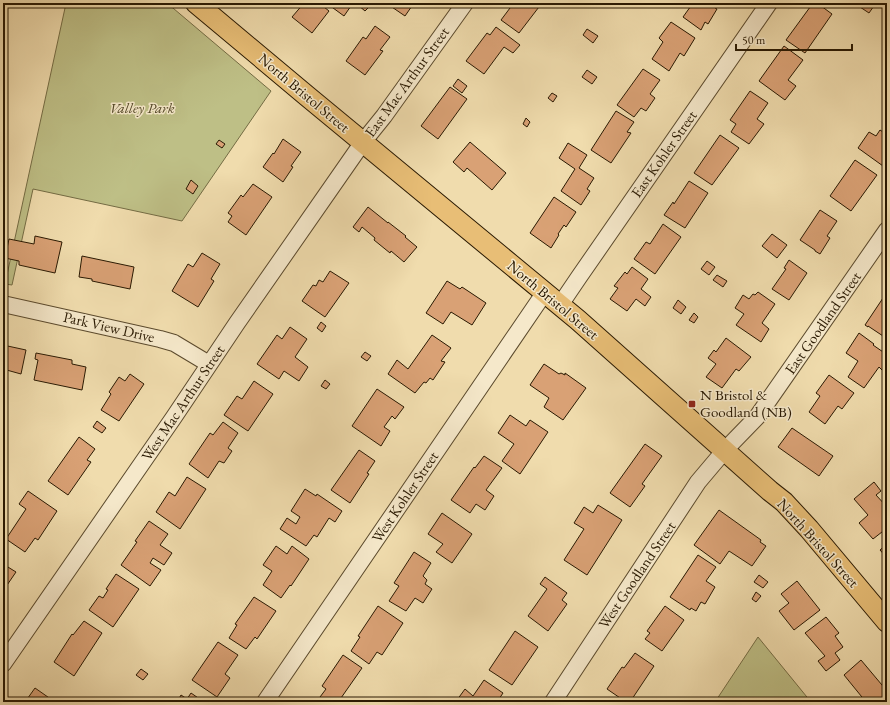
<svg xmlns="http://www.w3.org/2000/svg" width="890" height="705" font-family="'EB Garamond',serif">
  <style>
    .green { fill: #bebf86; stroke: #746c44 }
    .building { fill: #d9a175; stroke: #291902 }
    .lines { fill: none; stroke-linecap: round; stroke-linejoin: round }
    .minor-casing { stroke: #5b4a2d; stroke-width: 18 }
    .major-casing { stroke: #291902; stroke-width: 22 }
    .minor { stroke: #f5e8ca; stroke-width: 16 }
    .major { stroke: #e8be76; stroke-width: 20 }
    .poi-dot { fill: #8f2418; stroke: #f5e8ca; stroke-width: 1.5 }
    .labels { text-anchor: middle; stroke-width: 3; stroke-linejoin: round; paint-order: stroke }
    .street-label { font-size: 15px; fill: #291902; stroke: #f5e8ca }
    .park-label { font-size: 15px; font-style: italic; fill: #564b2a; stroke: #f5e8ca }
    .poi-label { font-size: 15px; fill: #291902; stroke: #f5e8ca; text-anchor: start }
  </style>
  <rect width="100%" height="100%" fill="#f0dcad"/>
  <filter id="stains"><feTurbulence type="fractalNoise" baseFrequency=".005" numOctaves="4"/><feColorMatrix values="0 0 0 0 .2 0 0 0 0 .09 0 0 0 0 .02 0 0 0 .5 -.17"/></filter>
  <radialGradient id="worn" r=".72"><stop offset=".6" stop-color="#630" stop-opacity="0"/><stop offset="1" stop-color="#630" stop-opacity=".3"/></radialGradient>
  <path class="green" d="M70,3H167L271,91L182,221L33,189L12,285L5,284L65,8Z
    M758,637L811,702H715Z"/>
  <path class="building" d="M304,3H319L329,11L312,33L292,17Z
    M330,3H353L344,16L329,5Z
    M360,3H366L370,6L365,11L358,5Z
    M386,3H414L405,16Z
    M509,3H542L519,33L501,20L510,8L507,6Z
    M693,3H719L715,8L717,9L708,24L705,22L701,30L683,17Z
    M813,3H817L832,14L805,53L786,40Z
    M854,3H876L869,13Z
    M671,22L695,38L684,56L680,53L669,71L652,59L663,42L659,38Z
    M375,26L390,37L380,50L383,51L365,75L346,61L363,37L366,39Z
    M496,27L520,45L513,53L504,47L484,74L466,61L487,33L490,35Z
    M587,29L598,36L593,43L583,35Z
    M784,46L803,60L788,80L796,86L785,100L759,81Z
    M643,69L660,80L650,94L655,98L646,111L641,108L634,117L617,105Z
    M587,70L597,77L592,84L582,77Z
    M458,79L467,86L462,93L453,86Z
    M450,87L467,99L438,139L421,126Z
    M750,91L768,103L757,119L764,124L749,144L731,132L736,124L730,120Z
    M552,93L557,96L553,102L548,98Z
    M616,111L634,122L627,132L631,133L611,163L591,150Z
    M526,118L530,122L527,127L523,124Z
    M887,126V161L883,166L858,148L869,132L876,136L880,130L883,132Z
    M720,135L739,148L712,185L694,173Z
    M283,139L301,152L291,166L293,167L283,182L263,167L273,153L274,154Z
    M219,140L225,144L222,148L216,144Z
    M470,142L506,173L492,190L467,168L464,172L453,162Z
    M568,143L587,155L579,168L594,178L587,189L590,191L581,205L561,191L575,169L559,158Z
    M855,160L877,175L851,211L830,196Z
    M191,180L198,186L193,194L186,189Z
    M689,181L708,193L685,228L664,215L673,202L674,204Z
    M253,184L272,197L246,235L228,222L232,216L228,213L241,195L243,197Z
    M554,197L576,212L566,227L564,225L558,234L559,235L551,248L530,233Z
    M368,207L388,223V222L406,236L405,237L417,247L404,262L391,251L390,253L374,240L375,238L362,227L359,232L353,227Z
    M820,210L837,221L827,236L830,238L820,254L815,251V250L800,240Z
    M663,224L681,237L655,274L634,259L646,242L650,244Z
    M772,234L787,245L777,258L762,246Z
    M35,236L62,242L55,273L19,265V261L5,258L9,239L34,244Z
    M202,253L220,264L211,279L214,281L198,307L172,291L188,264L193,267Z
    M82,256L134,267L130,289L92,281V279L79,277Z
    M789,260L807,273L789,300L772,289L786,269L784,268Z
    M707,261L715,267L709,275L701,269Z
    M632,267L648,279L641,289L651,297L645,306L636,299L627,311L610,299L618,288L614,286L625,272L627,274Z
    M330,271L349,283L325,317L302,301L313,285L316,286L319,280L323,282Z
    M717,275L727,281L723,287L713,280Z
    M447,281L460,289L462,287L486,303L472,325L451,312L443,324L426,313Z
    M758,292L775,304L762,323L769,329L761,342L736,325L744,314L735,308L743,295L749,299L753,294L755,295Z
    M887,292V329L883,336L868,326V327L865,325Z
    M678,300L686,307L681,314L673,308Z
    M694,313L698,317L694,323L689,320Z
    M321,322L326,326L322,332L317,328Z
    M290,327L307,339L295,357L308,367L299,381L284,371L279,379L257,364L277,335L282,339Z
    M859,333L874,344L873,345L886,354L885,356L887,358V363L882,370L879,367L864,388L848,377L858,361L846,353Z
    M432,335L451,348L441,361L445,362L433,380L430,378L426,383L424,382L415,393L388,374L397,360L408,369Z
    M726,338L751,357L739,371L736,369L722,388L706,377L716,364L708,358L714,350L716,352Z
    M3,345L26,350L21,374L3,369Z
    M365,352L371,356L367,361L361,357Z
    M36,353L72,360V364L86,367L82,390L34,380L38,360L35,359Z
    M544,364L559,374L561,373L565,375V373L586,388L563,420L544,407L549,398L530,385Z
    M130,374L144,384L119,421L101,410L111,394L109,392L119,377L125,381Z
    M829,375L854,393L842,409L838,406L825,424L809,412L820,396L816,393Z
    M325,380L330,384L326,389L321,386Z
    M254,381L273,394L248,431L224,415L237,396L242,399Z
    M377,389L404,407L395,419L392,416L384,427L390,431L381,446L352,426Z
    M510,415L526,426L530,420L548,432L520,474L502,461L514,444L498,433Z
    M97,421L106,428L102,433L93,427Z
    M223,422L238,433L228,448L232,451L224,463L219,461L208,478L189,464L210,433L213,435Z
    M792,428L833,456L819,476L778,447Z
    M79,437L95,449L87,460L91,462L68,495L48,481Z
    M645,444L662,456L642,484L645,486L630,507L610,493Z
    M359,450L375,461L367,473L369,474L350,503L331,490Z
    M484,456L502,468L486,490L494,496L485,510L476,504L470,513L451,500L474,467L475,468Z
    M187,477L206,489L180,529L156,512L169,492L175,496Z
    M874,482L881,491L876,495L887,507V528L873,539L859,523L868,515L854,499Z
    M305,489L316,496L317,494L342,511L335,522L329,518L317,537L314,535L306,546L280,529L287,518L296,524L300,517L291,511Z
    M28,491L57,511L38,540L35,538L25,552L6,539L26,509L19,504Z
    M598,505L622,520L587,575L564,560L584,529L574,523L584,507L593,513Z
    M719,510L761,540L760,542L766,546L752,566L729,551L720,564L694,545Z
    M442,513L472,534L452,563L436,552L443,544L428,534Z
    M149,521L168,534L160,545L172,553L164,565L153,558L150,563L161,570L150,586L121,565L137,542L135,541Z
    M887,544V558L880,550Z
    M276,546L287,554L292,546L309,559L291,586L290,585L281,598L263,585L272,571L263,565Z
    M414,552L431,563L423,576L427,580L425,584L432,589L423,603L415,598L406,611L389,601L399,586L394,583Z
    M698,555L716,567L706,581L715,587L705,604L701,602L696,611L691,608L690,610L670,597Z
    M3,564L16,572L3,591Z
    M116,574L139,589L113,627L89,610L99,596L103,598L108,590L106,589Z
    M759,575L768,582L763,588L754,582Z
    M545,577L567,593L562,600L567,604L548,631L528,616L547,589L540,584Z
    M797,581L820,610L794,630L779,611L789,603L781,594Z
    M756,592L761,596L756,602L752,599Z
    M254,597L276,611L257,639L255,637L246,649L229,638L237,625L235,624Z
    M378,606L403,623L382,655L377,652L369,664L351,651L360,637L358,636Z
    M665,606L684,620L662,651L645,639L650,633L647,631Z
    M826,617L839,633L835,636L843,647L835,653L840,660L826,671L818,661L825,656L805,633Z
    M84,621L102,633L74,676L54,662L72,634L73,635Z
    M515,631L538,647L512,685L489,670Z
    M218,642L238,655L225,674L230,678L217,697L192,680Z
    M635,653L654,666L630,702H626L607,689L622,667L624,668Z
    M343,655L362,668L341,698L347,702H319L317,701L326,689L322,686Z
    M861,660L887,691V697L881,702H866L844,675Z
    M141,669L148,674L143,680L136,675Z
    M484,680L503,693L497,702H460L457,700L465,689L473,696Z
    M35,688L55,702H25Z
    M191,693L204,702H177L181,695L187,699Z"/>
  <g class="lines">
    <defs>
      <path id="minor" d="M3,304L160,339L174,343L209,364
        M560,305L579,277L769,3
        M3,664L174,417L237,323L363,142L384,116L465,3
        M265,702L545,292
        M553,702L698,482L725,450L757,417L887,230"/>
      <path id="major" d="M196,3L307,96L578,320L770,491L784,502L809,529L887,622"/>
    </defs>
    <use href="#minor" class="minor-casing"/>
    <use href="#major" class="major-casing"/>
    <use href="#minor" class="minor"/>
    <use href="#major" class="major"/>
  </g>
  <rect class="poi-dot" x="688" y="400" width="8" height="8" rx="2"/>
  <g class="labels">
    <g class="street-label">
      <text transform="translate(407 82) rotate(-54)" y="5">East Mac Arthur Street</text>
      <text transform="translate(304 93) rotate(40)" y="5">North Bristol Street</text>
      <text transform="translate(664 154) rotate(-55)" y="5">East Kohler Street</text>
      <text transform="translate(553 300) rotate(40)" y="5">North Bristol Street</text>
      <text transform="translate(823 323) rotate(-55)" y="5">East Goodland Street</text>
      <text transform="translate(109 327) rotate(13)" y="5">Park View Drive</text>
      <text transform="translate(183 403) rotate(-56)" y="5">West Mac Arthur Street</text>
      <text transform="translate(405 497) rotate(-56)" y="5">West Kohler Street</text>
      <text transform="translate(818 543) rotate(48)" y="5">North Bristol Street</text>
      <text transform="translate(637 575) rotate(-56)" y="5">West Goodland Street</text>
    </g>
    <g class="park-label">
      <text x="142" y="113">Valley Park</text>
    </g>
    <g class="poi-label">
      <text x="700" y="400">N Bristol &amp;<tspan x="700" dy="17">Goodland (NB)</tspan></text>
    </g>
  </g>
  <rect width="890" height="705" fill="none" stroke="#f0dcad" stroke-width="16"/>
  <rect x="4" y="4" width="882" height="697" fill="none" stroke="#291902" stroke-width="2"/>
  <rect x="8" y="8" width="874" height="689" fill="none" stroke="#291902"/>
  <path d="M736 44v6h116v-6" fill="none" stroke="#291902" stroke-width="2"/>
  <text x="742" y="44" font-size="12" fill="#291902" stroke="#f5e8ca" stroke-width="3" paint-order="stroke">50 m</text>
  <rect width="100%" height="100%" filter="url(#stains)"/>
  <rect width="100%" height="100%" fill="url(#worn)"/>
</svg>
